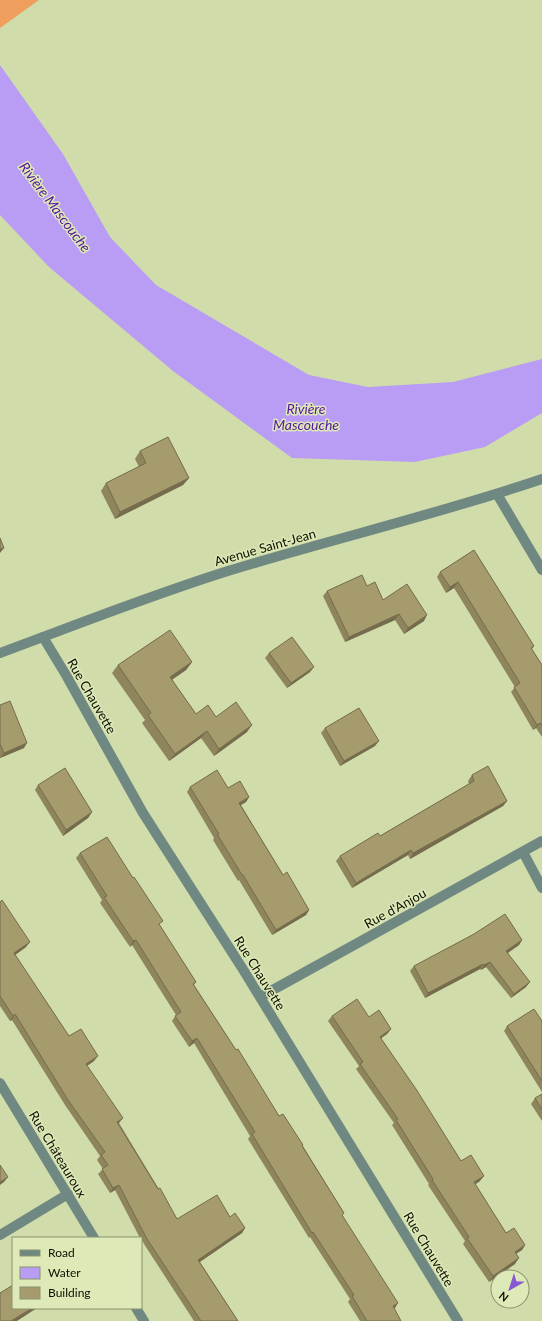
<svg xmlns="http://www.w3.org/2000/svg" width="542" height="1321" font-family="Lato,sans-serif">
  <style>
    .green { fill: #f09e5d }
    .water { fill: #b99df5 }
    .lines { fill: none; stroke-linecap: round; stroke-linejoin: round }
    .minor { stroke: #708882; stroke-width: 10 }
    .tertiary { stroke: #708882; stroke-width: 10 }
    .wall { fill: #8e855d }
    .shaded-wall { fill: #746c4c }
    .building { fill: #a59b6c; stroke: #746c4c }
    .labels { text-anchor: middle; stroke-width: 3; stroke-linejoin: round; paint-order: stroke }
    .street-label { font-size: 13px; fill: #0c0f01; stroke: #dee9b8 }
    .water-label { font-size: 14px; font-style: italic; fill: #551799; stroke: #dee9b8 }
  </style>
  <rect width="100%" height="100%" fill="#d1dcab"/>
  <path class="green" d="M0,0H39L0,28Z"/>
  <path class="water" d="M0,65L63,154L110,237L156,285L309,375L368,387L453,382L542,359V413L485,447L415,462L292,458L173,371L49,267L0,215Z"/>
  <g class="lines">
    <path class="minor" d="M497,494L542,570
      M43,637L66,675L143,813L244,971L458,1321
      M523,852L542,888
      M260,997L542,841
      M0,1083L94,1238
      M0,1235L68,1194
      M136,1308L144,1321"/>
    <path class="tertiary" d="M0,653C76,625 151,595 228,571C332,539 439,514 542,479"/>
  </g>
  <path class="wall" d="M140,451L189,478L183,485L115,519L101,491L106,483L139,467L135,459Z
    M474,550L534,646L532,649L542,665V737L536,728L533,730L511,692L515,687L454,588L446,593L437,577L440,572Z
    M367,586L383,600L424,621L404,634L395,620L345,642L323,596L327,591Z
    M269,653L310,672L287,688L265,658Z
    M192,662L186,670L172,680L196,714L216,717L247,732L214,756L201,738L169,761L142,723L145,720L112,673L118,665Z
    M0,705L24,748L0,758Z
    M325,728L375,746L340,766L321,733Z
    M472,775L507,801L503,806L410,859L408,855L352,888L336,861L340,856L380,836L469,784L468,781Z
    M38,785L92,812L88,818L63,836L35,790Z
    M190,787L228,788L249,797L246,802L241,805L283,875L309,910L306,915L272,935L239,880L238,881L213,840L214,838L187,792Z
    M80,853L160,926L196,982L194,985L279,1116L303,1145V1146L344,1213L342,1215L401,1321H360L348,1302L350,1299L310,1237L309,1238L248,1139L250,1136L194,1043L189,1047L172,1021L176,1015L132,945L130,947L100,903L102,900L76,858Z
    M0,902L26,947L15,955L69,1036L94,1061L87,1066L119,1123L177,1219L230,1217L245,1228L242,1233L200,1262L238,1321H194L144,1244L141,1238H140L115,1190L110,1193L98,1174L103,1169L97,1160L100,1156L65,1105L12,1020L10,1021L0,1006Z
    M522,940L519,945L508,953L526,987L511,998L486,967L481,970L480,969L425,998L410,971L414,966Z
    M332,1016L369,1017L391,1029L387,1034L381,1038L461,1161L480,1181L475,1184L506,1233L525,1245L522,1250L516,1254L515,1264L489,1282L463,1244L465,1241L428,1185L429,1184L392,1125L394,1123L356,1069L359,1066L328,1021Z
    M542,1021V1092L504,1031L507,1026Z
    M542,1094V1121L531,1104L535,1098Z"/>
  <path class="shaded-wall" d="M189,478L183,485L115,519L120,512Z
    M4,548L0,553V549Z
    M458,582L454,588L446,593L450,587Z
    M399,614L395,620L345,642L349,637Z
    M427,615L424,621L404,634L408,628Z
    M192,662L186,670L165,684L170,677Z
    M314,667L310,672L287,688L291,683Z
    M540,723L536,728L533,730L537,725Z
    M252,725L247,732L214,756L219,749Z
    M207,731L201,738L169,761L175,754Z
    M379,741L375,746L340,766L344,761Z
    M27,743L24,748L0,758L4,753Z
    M249,797L246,802L236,808L239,803Z
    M507,801L503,806L410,859L413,853Z
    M92,812L88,818L63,836L66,830Z
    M411,850L408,855L352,888L356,883Z
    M309,910L306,915L272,935L276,930Z
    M136,940L132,945L130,947L133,941Z
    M522,940L519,945L503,956L506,951Z
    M30,942L26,947L11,958L14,953Z
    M490,962L486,967L481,970L484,965Z
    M483,964L480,969L425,998L428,993Z
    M530,982L526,987L511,998L514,994Z
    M15,1014L12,1020L10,1021L13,1016Z
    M391,1029L387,1034L376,1042L380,1037Z
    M197,1038L194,1043L189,1047L192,1041Z
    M98,1056L94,1061L82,1069L86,1064Z
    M123,1118L119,1123L114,1127L117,1122Z
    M484,1176L480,1181L470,1188L474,1182Z
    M8,1177L4,1182L0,1185V1182Z
    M119,1185L115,1190L110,1193L113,1188Z
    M245,1228L242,1233L195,1265L198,1260Z
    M525,1245L522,1250L511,1257L515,1252Z
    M519,1258L515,1264L489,1282L493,1276Z
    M398,1303L395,1308L389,1312L393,1306Z
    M32,1308H37L17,1321H11Z"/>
  <path class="building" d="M168,437L189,478L120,512L106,483L146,463L140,451Z
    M0,538L4,548L0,549Z
    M474,550L534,646L531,648L542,665V726L540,723L537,725L514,687L520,683L458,582L450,587L440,572Z
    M362,575L367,586L375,582L383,600L407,584L427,615L408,628L399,614L349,637L327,591Z
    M170,630L192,662L170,677L196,714L208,705L216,717L236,702L252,725L219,749L207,731L175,754L148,715L151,713L118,665Z
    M292,637L314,667L291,683L269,653Z
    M10,701L27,743L4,753L0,744V705Z
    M359,708L379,741L344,761L325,728Z
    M488,766L507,801L413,853L411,850L356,883L340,856L378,833L380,836L474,781L472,775Z
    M65,768L92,812L66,830L38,785Z
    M217,770L228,788L240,781L249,797L239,803L283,875L287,872L309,910L276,930L243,875H242L217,834H219L190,787Z
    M107,837L133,878L134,877L163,921L159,924L196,982L193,984L236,1050L238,1049L279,1116L283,1114L303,1145L302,1146L344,1213L342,1215L398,1303L393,1306L401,1321H367L352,1296L354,1295L313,1232L312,1233L252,1134L255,1132L197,1038L192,1041L175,1016L181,1012L136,940L133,941L104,897L107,896L80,853Z
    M2,900L30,942L14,953L69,1036L81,1029L98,1056L86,1064L123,1118L117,1122L158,1189L160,1188L177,1219L217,1195L230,1217L235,1213L245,1228L198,1260L238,1321H201L147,1239L119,1185L113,1188L102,1169L108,1165L101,1155L105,1152L68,1100L15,1014L13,1016L0,996V902Z
    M505,914L522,940L506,951L530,982L514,994L490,962L484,965L483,964L428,993L414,966L474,934Z
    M357,999L369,1017L379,1010L391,1029L380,1037L416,1089L461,1161L471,1155L484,1176L474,1182L506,1233L514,1228L525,1245L515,1252L519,1258L493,1276L467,1238L469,1237L432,1180L433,1179L396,1120L398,1119L360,1064L363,1062L332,1016Z
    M534,1009L542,1021V1081L507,1026Z
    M542,1094V1110L535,1098Z
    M0,1165L8,1177L0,1182Z
    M13,1285V1308H32L11,1321H0V1293Z"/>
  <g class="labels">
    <g class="street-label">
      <text transform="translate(265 547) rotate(-16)" y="5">Avenue Saint-Jean</text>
      <text transform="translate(92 696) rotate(60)" y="5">Rue Chauvette</text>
      <text transform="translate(395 908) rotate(-29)" y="5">Rue d'Anjou</text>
      <text transform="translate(260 973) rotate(58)" y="5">Rue Chauvette</text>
      <text transform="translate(58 1154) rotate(59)" y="5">Rue Châteauroux</text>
      <text transform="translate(429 1249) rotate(59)" y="5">Rue Chauvette</text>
    </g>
    <g class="water-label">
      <text transform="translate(55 207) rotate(53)" y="5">Rivière Mascouche</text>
      <text x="306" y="414">Rivière<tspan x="306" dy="16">Mascouche</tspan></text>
    </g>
  </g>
  <rect x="12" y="1237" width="130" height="72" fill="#dee9b8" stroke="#8a926f"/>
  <rect x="20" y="1250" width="20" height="6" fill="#708882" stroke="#8a926f"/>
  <text x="48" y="1257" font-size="12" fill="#0c0f01">Road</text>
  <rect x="20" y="1267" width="20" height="12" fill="#b99df5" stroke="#8a926f"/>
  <text x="48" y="1277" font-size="12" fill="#0c0f01">Water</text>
  <rect x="20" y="1287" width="20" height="12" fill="#a59b6c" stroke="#8a926f"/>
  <text x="48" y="1297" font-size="12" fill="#0c0f01">Building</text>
  <g transform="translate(510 1289) rotate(219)"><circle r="19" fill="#dee9b8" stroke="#8a926f"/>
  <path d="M0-3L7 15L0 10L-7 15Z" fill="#8658d1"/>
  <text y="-6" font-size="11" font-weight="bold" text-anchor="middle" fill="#0c0f01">N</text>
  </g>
</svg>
